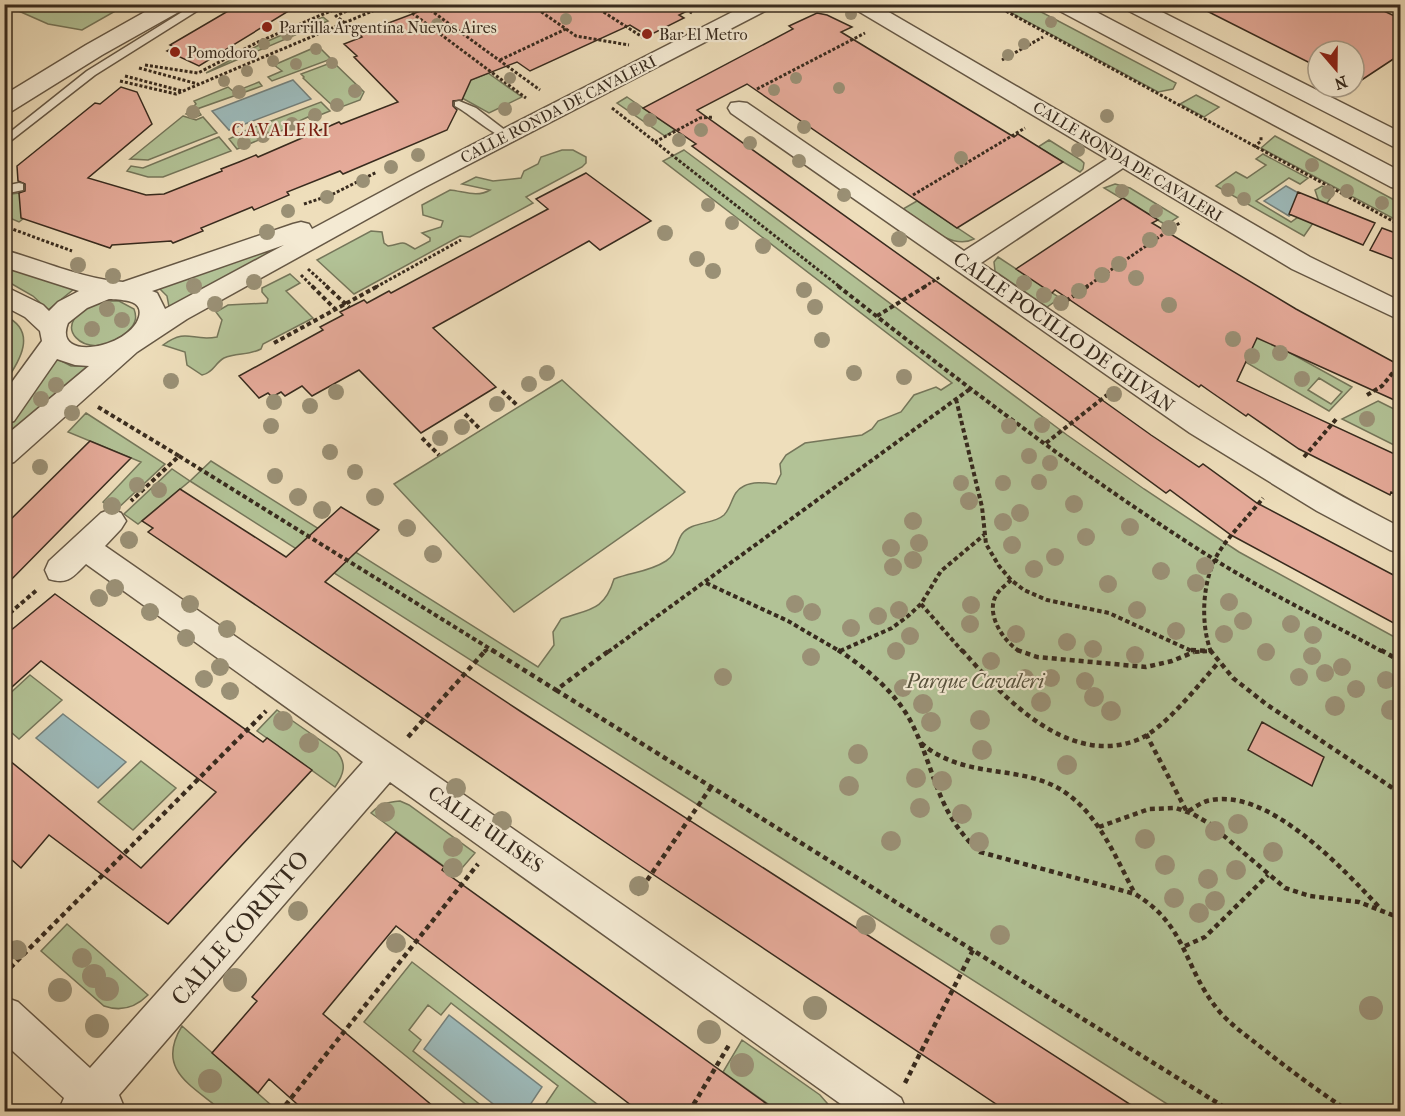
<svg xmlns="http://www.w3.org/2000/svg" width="1405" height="1116" font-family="'IM FELL French Canon',serif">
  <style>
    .green { fill: #b2c296; stroke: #75765a; stroke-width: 1.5; fill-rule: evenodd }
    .water { fill: #9dbaba; stroke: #75817c; stroke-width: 1.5 }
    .building { fill: #e5aa99; stroke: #382b1e; stroke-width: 1.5 }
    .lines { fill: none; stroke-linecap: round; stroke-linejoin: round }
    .service-casing { stroke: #665845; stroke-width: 3 }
    .minor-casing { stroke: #665845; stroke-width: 3 }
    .tertiary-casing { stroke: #665845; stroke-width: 3 }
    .path-far2 { stroke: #382b1e; stroke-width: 3; stroke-dasharray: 3 2; stroke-linecap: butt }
    .path-far1 { stroke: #382b1e; stroke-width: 4; stroke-dasharray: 4.5 3; stroke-linecap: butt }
    .path { stroke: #382b1e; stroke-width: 4.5; stroke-dasharray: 5 4; stroke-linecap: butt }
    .service { fill: #f4ead3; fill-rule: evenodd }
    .minor { fill: #f4ead3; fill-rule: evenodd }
    .tertiary { fill: #f4ead3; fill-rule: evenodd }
    .tree { fill: #9a9075 }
    .poi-dot { fill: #8f2418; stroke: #f4ead3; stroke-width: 2 }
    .labels { text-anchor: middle; stroke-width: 4.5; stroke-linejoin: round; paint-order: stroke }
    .far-poi-label { font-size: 16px; fill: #382b1e; stroke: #f4ead3; text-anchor: start }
    .far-street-label { font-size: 16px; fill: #382b1e; stroke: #f4ead3 }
    .far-quarter-label { font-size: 18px; letter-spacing: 1.5px; fill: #7a1f14; stroke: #f4ead3 }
    .street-label { font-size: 20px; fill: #382b1e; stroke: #f4ead3 }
    .park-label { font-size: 20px; font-style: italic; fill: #56513c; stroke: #f4ead3 }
    .near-street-label { font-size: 24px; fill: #382b1e; stroke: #f4ead3 }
  </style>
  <rect width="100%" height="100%" fill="#eedebb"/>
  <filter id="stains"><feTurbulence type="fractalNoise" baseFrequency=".00333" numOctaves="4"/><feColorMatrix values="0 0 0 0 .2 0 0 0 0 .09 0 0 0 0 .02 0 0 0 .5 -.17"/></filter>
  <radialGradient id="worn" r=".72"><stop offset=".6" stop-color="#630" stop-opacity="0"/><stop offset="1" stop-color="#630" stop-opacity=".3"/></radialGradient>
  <path class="green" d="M5,5H126L82,30L48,24Z
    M997,5H1028L1176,83L1173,89L1158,92Z
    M323,17L328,21L206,73L261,44Z
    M318,46L331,59L272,81L268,77L282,71L274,65Z
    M333,62L364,92L360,100L336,109L303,78L304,77L301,74Z
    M488,73L522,97L489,113L462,98L463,83Z
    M259,82L262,86L197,109L201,115L196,117L186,114L196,104L194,101L228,87L234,92Z
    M1196,95L1219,107L1204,117L1180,104Z
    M627,97L675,130L665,136L617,103Z
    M321,102L330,111L310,119L308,117L299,121L300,123L237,149L229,139L235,136L234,135Z
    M183,116L196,120L203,117L217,133L148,160L130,159Z
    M1275,136L1400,203V222L1261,148Z
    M219,137L231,151L163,177H148L127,171L131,166L143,168Z
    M1049,140L1081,160L1084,163L1083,169L1080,172L1038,147Z
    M562,150H573L586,157V163L582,167L526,197L533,203L470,237L460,236L354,294L317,260L371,231L382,232L384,243L388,246C405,243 400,240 415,249L430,241V238L422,233L441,227L443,221L423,215L422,205L450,190C463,191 477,198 490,190L462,184L476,177L493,181L521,178L524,171L538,164L541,157Z
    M684,150L1067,435L1144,489L1239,552L1400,640V1111H1178L190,481L138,524L124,514L172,469L190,481L211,461L538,667L554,645L553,632L561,619C588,609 604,612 614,579C632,572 649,572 666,561C677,554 676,543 682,534C692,521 713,525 724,515C733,506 731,492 744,486C754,481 766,483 776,484L781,474L780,464L786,455L805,443L862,435L872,429L878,421L901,412L914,395L936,387L941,390L952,383L663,161Z
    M1263,154L1308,178L1300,184L1289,178L1256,201L1291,222L1319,202L1315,190L1322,186L1334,193L1304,236L1216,186L1236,172L1247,178L1266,165L1256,159Z
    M1115,184L1130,188L1178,217L1166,225L1104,188Z
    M19,193L28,215L19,222L5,216L4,195Z
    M917,201L974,239C950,251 922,221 903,209Z
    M275,244L281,252L170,312L167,296L157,286Z
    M998,257L1060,298L1047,307L995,271L994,262Z
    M1137,259L1270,342L1352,387L1329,411L1237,357ZM1319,378L1342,392L1331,404L1308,390Z
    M4,267L74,289L48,310L33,296L5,280Z
    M290,274L300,283L286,291L313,318L263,344L261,349C250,355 236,353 224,358C215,363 213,373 202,375L187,365L185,352L163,345C188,327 191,342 217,337L222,320L216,312L228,305L267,303L268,299L262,292V288Z
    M107,301H119L134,309C137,317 136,323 129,330C89,372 35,318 107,301Z
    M5,316C38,331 20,361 5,382Z
    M54,357L71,366H98L5,445V427Z
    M562,380L685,492L514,612L394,484Z
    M1378,401L1400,412V448L1342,419Z
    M86,413L165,464L116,510L103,502L141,462L68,432Z
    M30,675L62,700L19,739L5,727V698Z
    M277,710L337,752C347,764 344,774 335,787L257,731Z
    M141,761L176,788L133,830L98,802Z
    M400,801L409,805L475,853L456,875L371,813C380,804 387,802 400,801Z
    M67,924L148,995C135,1008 121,1012 104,1006L41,951Z
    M412,962L606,1111H541L558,1086L451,1003L441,1015L428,1005L409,1030L421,1040L413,1051L488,1111H474L364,1022Z
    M182,1026L271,1105L265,1111H222C192,1085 155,1070 182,1026Z
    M742,1040L820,1095L834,1111H778L723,1072Z"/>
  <path class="water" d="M293,80L311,99L229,130L212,111Z
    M1286,186L1311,200L1289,216L1264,201Z
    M63,714L126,762L98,788L36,738Z
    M449,1015L542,1087L526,1111H502L424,1049Z"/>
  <path class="building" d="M240,4H300L199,66L167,51L174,47L170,45Z
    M439,4H701L679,15L684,18L652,34L646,31L643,33L630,25L530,71L517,62L471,80L462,100L453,101V106L457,110L447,130L343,174L340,171L287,192L289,195L254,210L252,207L201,228L203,231L173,243L171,241L112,245L110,248L21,218L19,193L25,191V184L18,181L17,166L95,103L100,104L121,87L137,92L152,124L88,178L146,195L164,194L222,171L221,169L239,162L256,155L258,157L339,122L341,124L398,102L354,57L357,56L344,44L362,37L359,34Z
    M1193,4H1369L1401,19V54L1354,85V51H1318V67Z
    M817,13L827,15L852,27L841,32L1014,137L1018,134L1063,162L957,228L747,84L697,110L1151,435L1199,467L1203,464L1257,503L1401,579V627L1231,535L1170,490L1166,493L692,146L696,144L643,108L793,29L789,26Z
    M586,173L651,221L600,250L589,241L433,328L496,387L421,433L359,370L312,396L302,386L285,396L281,392L272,397L268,393L259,398L239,376L323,330L320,327L343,315L340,312L364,300L367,303L389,291L391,293L548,209L536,199Z
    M1298,192L1375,223L1363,245L1289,214Z
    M1123,198L1158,220L1152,223L1296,309L1401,366V403L1257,338L1237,381L1401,457V496L1391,492L1390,495L1299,449L1248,414L1246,416L1211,392L1201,385L1199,387L1055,290L1052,293L1016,269Z
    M1382,228L1401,235V262L1370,250Z
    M90,441L131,458L4,587V526Z
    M180,489L286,557L341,507L379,530L325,582L520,711L1142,1112H1008L630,859L148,532L153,528L142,521Z
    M55,594L263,742L267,738L312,770L168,924L49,835L21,868L4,853V756L141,868L216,792L41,661L4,694V636Z
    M1262,722L1324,757L1312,786L1248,750Z
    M396,832L444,867L442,870L778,1112H640L396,926L323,1014L440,1112H306L269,1079L258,1093L212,1053L257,1001L252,997Z"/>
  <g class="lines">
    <defs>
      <path id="service" d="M195,4H208L95,75L4,146V137L87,71Z
        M459,101L476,108L510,134V138C498,140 469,113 455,106V102Z
        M19,183L23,184V190L4,194V186Z"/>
      <path id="minor" d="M748,4H773L771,8L425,187L187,319L137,352L14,462L4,465V437L89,366L75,365L57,359L14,421L4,424V393L42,341L40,331L25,317L4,306V286L43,305L49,311L58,302L79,291L4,267V250C44,261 82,279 123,282L293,224L301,222L309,224L312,229L409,177ZM284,245L165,309L157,293L152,291ZM109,299C121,300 144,299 139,317C130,348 52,363 68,323L87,308Z
        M851,4H875L1310,257L1400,301V320L1292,269L1123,168L981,263C1118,356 1253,452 1400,527V553L1390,550L1317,511L1190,433L731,113L728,108L731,103L739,102L747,103L964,251L1107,159L853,8Z
        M1121,4H1146L1400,132V148L1392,146L1123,8Z
        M111,509L121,513L126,521L121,529L105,546L901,1098L907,1112H852L390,782L119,1095L126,1112H58L64,1098L4,1043V997L18,1002L90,1068L363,762L86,564C73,577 68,585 49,579L45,570L49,561L101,513Z"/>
      <path id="tertiary" d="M159,4H186L184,9L102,55L12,111L4,113V95L86,45Z
        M1054,4H1081L1400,171V189L1391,187L1056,9Z"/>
    </defs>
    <use href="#service" class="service-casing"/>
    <use href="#minor" class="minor-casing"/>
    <use href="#tertiary" class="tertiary-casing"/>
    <path class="path-far2" d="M400,4L526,98
      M422,4L540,90
      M591,4L644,38
      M677,4L692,13
      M993,4L1400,225
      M345,23L336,16L362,4
      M566,29L576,36L629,45
      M500,60L566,29L530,4
      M1002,60L1043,37
      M145,65L198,73L258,42L347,4
      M139,68L198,84
      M125,76L182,91
      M120,81L176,94L389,4
      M757,89L865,33
      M612,108L840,287
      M655,142L700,118L714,117
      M1254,147L1261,141V137
      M913,195L1025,128
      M304,204L331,195L377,172
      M4,226L72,251
      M308,269L328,287
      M301,275L313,287
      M376,287L461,240
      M924,287L940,277
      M1086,287L1181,222"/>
    <path class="path-far1" d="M312,286L335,309
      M326,286L349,307
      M838,286C959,381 1082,476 1212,558C1267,593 1327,621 1383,652
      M1066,301L1088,286
      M877,316L926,286
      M274,343L378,286
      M502,391L518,406
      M1367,395L1382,386L1400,364
      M956,399L982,507L986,544L999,566L1011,580L1024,590L1047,600L1109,613L1194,652
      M98,407L179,456L131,501
      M465,414L481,430
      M422,438L439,455
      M1046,443L1107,395
      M179,456L495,652
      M1304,457L1338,417
      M1011,580C1007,584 1000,589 997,594C984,613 1004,643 1021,652
      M706,583L788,621L841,652
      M921,604L963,652
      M4,618L38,589
      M840,651L892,628L908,616L921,604L941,571L984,535
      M484,652L488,648
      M608,652L970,389
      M1195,652L1210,651
      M1211,652C1200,623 1202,579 1219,552C1231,533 1249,516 1263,498"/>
    <path class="path" d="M492,650L556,690L610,650
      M838,650C866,668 894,691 910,720C936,769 935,812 980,852L1135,894C1188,926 1183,968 1219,1011C1230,1024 1244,1034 1257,1044C1287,1068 1318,1091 1350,1112
      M962,650C1003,697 1067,767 1137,740C1164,730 1199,684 1219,662
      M1017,650L1037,657L1146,667L1172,661L1194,652
      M1191,650L1210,651
      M1210,650L1233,678L1266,704L1400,793
      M1381,650L1400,661
      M556,690L1232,1112
      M1146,734L1187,812C1194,808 1200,803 1207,801C1267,785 1344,870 1380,908
      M408,737L486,650
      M921,743C968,783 1026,761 1070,796C1101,820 1117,860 1135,894
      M1099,827L1149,809L1176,808L1193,814L1210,824L1285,888L1310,896L1359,902L1400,918
      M637,895L711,787
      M1185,946L1205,937L1268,875
      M4,974L266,711
      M905,1083L973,950
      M280,1112L478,864
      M689,1112L729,1045"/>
    <use href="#service" class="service"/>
    <use href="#minor" class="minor"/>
    <use href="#tertiary" class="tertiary"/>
  </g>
  <g class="tree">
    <circle cx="851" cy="14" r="6"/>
    <circle cx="566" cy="19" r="6"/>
    <circle cx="1051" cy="22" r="6"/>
    <circle cx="437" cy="24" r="6"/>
    <circle cx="287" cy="35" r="6"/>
    <circle cx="264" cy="44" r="6"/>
    <circle cx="1024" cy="44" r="6"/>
    <circle cx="316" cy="49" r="6"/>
    <circle cx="1008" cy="55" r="6"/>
    <circle cx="273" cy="61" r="6"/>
    <circle cx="332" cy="63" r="6"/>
    <circle cx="296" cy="64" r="6"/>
    <circle cx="247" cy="71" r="6"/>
    <circle cx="510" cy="78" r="6"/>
    <circle cx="796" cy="78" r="6"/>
    <circle cx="224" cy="81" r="6"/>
    <circle cx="839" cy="88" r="6"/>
    <circle cx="774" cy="90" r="6"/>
    <circle cx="355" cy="91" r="7"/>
    <circle cx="239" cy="92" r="7"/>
    <circle cx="337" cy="105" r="7"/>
    <circle cx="505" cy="109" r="7"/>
    <circle cx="634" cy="109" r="7"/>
    <circle cx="193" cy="112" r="7"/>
    <circle cx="315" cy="115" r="7"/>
    <circle cx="1107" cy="116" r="7"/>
    <circle cx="650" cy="120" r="7"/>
    <circle cx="292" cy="124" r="7"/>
    <circle cx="804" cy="127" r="7"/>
    <circle cx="701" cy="130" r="7"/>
    <circle cx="263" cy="136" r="7"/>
    <circle cx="679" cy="140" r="7"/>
    <circle cx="244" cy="143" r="7"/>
    <circle cx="750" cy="143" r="7"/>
    <circle cx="1078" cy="150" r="7"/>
    <circle cx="418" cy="155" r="7"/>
    <circle cx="961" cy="158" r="7"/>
    <circle cx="799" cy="161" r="7"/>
    <circle cx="1312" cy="165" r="7"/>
    <circle cx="391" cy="167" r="7"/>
    <circle cx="363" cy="181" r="7"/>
    <circle cx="1228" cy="190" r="7"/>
    <circle cx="1122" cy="191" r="7"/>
    <circle cx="1347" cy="191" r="7"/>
    <circle cx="1328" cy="192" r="7"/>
    <circle cx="844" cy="195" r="7"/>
    <circle cx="327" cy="197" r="7"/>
    <circle cx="1244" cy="199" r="7"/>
    <circle cx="1382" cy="203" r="7"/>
    <circle cx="708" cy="205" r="7"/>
    <circle cx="288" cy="211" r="7"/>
    <circle cx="1156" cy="211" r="7"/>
    <circle cx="732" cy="223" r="7"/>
    <circle cx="1169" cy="228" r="8"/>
    <circle cx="267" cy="232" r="8"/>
    <circle cx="665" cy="233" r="8"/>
    <circle cx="899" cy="239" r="8"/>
    <circle cx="1150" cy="240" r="8"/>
    <circle cx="763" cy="246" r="8"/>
    <circle cx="697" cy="259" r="8"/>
    <circle cx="1119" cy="264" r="8"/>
    <circle cx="78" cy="265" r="8"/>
    <circle cx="713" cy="271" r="8"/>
    <circle cx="1102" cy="275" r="8"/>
    <circle cx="113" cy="276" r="8"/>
    <circle cx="1136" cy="278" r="8"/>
    <circle cx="254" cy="282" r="8"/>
    <circle cx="1024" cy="283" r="8"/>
    <circle cx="194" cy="286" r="8"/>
    <circle cx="804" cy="290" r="8"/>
    <circle cx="1079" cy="291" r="8"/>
    <circle cx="1044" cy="295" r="8"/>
    <circle cx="1061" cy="303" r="8"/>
    <circle cx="215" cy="304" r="8"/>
    <circle cx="1169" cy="305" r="8"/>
    <circle cx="815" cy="307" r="8"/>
    <circle cx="107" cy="309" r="8"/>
    <circle cx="122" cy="320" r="8"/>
    <circle cx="92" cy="329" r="8"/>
    <circle cx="1233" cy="339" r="8"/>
    <circle cx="822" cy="340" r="8"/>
    <circle cx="1280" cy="353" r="8"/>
    <circle cx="1252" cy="356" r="8"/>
    <circle cx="547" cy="373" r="8"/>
    <circle cx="854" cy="373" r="8"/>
    <circle cx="904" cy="377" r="8"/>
    <circle cx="1302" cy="379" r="8"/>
    <circle cx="171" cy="381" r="8"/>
    <circle cx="529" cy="384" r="8"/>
    <circle cx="56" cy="385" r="8"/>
    <circle cx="336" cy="392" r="8"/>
    <circle cx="1114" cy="394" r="8"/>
    <circle cx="41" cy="399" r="8"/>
    <circle cx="274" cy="402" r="8"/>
    <circle cx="497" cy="404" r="8"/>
    <circle cx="310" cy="406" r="8"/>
    <circle cx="72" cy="413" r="8"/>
    <circle cx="1367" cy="419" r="8"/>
    <circle cx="1042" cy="425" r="8"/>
    <circle cx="271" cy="426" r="8"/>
    <circle cx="1009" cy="426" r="8"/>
    <circle cx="462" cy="427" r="8"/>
    <circle cx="440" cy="438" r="8"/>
    <circle cx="330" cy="452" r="8"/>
    <circle cx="1029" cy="456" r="8"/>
    <circle cx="1050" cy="463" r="8"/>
    <circle cx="40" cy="467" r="8"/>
    <circle cx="355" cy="472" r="8"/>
    <circle cx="275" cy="476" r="8"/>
    <circle cx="1039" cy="482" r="8"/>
    <circle cx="961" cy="483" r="8"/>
    <circle cx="1003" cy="483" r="8"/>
    <circle cx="137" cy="485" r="8"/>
    <circle cx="159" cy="490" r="8"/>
    <circle cx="298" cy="497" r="9"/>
    <circle cx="375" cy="497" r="9"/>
    <circle cx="969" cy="501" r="9"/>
    <circle cx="1074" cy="504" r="9"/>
    <circle cx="112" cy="506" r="9"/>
    <circle cx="322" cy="510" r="9"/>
    <circle cx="1020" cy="513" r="9"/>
    <circle cx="913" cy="521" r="9"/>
    <circle cx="1003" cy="522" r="9"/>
    <circle cx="1130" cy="527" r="9"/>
    <circle cx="407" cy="528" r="9"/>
    <circle cx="1086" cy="537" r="9"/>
    <circle cx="129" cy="540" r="9"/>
    <circle cx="919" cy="543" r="9"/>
    <circle cx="1012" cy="545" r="9"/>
    <circle cx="891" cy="548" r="9"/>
    <circle cx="433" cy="554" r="9"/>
    <circle cx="1055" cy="557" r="9"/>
    <circle cx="913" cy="560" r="9"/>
    <circle cx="1205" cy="566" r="9"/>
    <circle cx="893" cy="567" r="9"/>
    <circle cx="1034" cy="569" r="9"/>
    <circle cx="1161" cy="571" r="9"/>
    <circle cx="1196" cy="583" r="9"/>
    <circle cx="1108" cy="584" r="9"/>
    <circle cx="115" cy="588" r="9"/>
    <circle cx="99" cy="598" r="9"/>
    <circle cx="1229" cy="602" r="9"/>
    <circle cx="190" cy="604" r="9"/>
    <circle cx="795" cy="604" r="9"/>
    <circle cx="971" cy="605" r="9"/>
    <circle cx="899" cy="610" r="9"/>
    <circle cx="1137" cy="610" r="9"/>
    <circle cx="150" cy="612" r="9"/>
    <circle cx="812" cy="612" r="9"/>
    <circle cx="878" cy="616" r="9"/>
    <circle cx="1243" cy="621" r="9"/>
    <circle cx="970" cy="624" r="9"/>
    <circle cx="1291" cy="624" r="9"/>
    <circle cx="851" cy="628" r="9"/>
    <circle cx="227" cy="629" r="9"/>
    <circle cx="1176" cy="631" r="9"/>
    <circle cx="1016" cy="634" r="9"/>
    <circle cx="1224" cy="634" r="9"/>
    <circle cx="1313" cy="635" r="9"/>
    <circle cx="910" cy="636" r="9"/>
    <circle cx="186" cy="638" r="9"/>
    <circle cx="1067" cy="642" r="9"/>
    <circle cx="1093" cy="649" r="9"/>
    <circle cx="896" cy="651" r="9"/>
    <circle cx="1266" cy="652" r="9"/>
    <circle cx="1135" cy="655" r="9"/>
    <circle cx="1312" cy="656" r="9"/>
    <circle cx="811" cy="657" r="9"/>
    <circle cx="991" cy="661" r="9"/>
    <circle cx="220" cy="667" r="9"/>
    <circle cx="1342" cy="667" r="9"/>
    <circle cx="1325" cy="673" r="9"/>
    <circle cx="723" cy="677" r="9"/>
    <circle cx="1299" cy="677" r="9"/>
    <circle cx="1025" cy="678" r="9"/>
    <circle cx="1051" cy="678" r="9"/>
    <circle cx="204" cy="679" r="9"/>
    <circle cx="1386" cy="680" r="9"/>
    <circle cx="1085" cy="681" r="9"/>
    <circle cx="903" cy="688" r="9"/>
    <circle cx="1356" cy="689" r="9"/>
    <circle cx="230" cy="691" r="9"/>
    <circle cx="1094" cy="697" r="10"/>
    <circle cx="1041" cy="702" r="10"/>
    <circle cx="923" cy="704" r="10"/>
    <circle cx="1335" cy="706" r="10"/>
    <circle cx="1391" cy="710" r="10"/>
    <circle cx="1111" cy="711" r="10"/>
    <circle cx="980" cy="720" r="10"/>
    <circle cx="283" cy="721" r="10"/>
    <circle cx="931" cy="722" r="10"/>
    <circle cx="309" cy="743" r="10"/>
    <circle cx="982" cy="750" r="10"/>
    <circle cx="858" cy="754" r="10"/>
    <circle cx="1067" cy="765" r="10"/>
    <circle cx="916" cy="778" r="10"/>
    <circle cx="942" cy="781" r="10"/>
    <circle cx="849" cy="786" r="10"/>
    <circle cx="456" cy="788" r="10"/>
    <circle cx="920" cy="808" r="10"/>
    <circle cx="385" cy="812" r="10"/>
    <circle cx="962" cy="814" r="10"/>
    <circle cx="502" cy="821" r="10"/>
    <circle cx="1238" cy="824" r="10"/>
    <circle cx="1215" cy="831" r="10"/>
    <circle cx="1145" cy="839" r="10"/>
    <circle cx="891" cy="841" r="10"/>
    <circle cx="979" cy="842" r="10"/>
    <circle cx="453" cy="847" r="10"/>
    <circle cx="1273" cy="852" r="10"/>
    <circle cx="1165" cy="865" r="10"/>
    <circle cx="453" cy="868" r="10"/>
    <circle cx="1236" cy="870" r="10"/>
    <circle cx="1208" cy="879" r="10"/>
    <circle cx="639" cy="886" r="10"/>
    <circle cx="1174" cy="898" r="10"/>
    <circle cx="1215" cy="901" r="10"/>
    <circle cx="298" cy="911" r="10"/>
    <circle cx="1199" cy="913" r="10"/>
    <circle cx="866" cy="925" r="10"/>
    <circle cx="1000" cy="935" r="10"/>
    <circle cx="396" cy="943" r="10"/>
    <circle cx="17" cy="950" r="10"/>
    <circle cx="82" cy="958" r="10"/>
    <circle cx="94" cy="976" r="12"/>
    <circle cx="235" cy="980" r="12"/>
    <circle cx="107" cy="989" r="12"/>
    <circle cx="60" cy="990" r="12"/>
    <circle cx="815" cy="1008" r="12"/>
    <circle cx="1371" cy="1008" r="12"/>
    <circle cx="97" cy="1026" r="12"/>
    <circle cx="709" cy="1032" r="12"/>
    <circle cx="742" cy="1065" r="12"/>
    <circle cx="210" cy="1081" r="12"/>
  </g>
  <g class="poi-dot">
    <circle cx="267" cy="27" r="6"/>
    <circle cx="647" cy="34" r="6"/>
    <circle cx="175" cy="52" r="6"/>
  </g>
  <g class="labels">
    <g class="far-poi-label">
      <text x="279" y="33">Parrilla Argentina Nuevos Aires</text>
      <text x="659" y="40">Bar El Metro</text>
      <text x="187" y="58">Pomodoro</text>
    </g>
    <g class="far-street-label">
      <text transform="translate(558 109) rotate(-27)" y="6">CALLE RONDA DE CAVALERI</text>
      <text transform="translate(1128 161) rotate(31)" y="6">CALLE RONDA DE CAVALERI</text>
    </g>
    <g class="far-quarter-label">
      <text x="281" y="136">CAVALERI</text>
    </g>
    <g class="street-label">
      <text transform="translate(1064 332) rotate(35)" y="7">CALLE POCILLO DE GILVAN</text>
      <text transform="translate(486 829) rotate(35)" y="7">CALLE ULISES</text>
    </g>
    <g class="park-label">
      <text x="975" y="688">Parque Cavaleri</text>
    </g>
    <g class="near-street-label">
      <text transform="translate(240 928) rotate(-49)" y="8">CALLE CORINTO</text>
    </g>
  </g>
  <rect width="1405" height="1116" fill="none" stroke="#eedebb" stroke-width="24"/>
  <rect x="6" y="6" width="1393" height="1104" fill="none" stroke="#382b1e" stroke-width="3"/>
  <rect x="12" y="12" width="1381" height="1092" fill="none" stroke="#382b1e" stroke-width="1.5"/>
  <g transform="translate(1336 69) rotate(160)"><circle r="28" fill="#f4ead3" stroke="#a99e8b" stroke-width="1.5"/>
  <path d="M0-4.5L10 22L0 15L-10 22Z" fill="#8f2418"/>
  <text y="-9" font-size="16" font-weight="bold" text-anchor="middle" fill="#382b1e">N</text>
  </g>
  <rect width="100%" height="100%" filter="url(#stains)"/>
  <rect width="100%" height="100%" fill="url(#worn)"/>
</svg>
